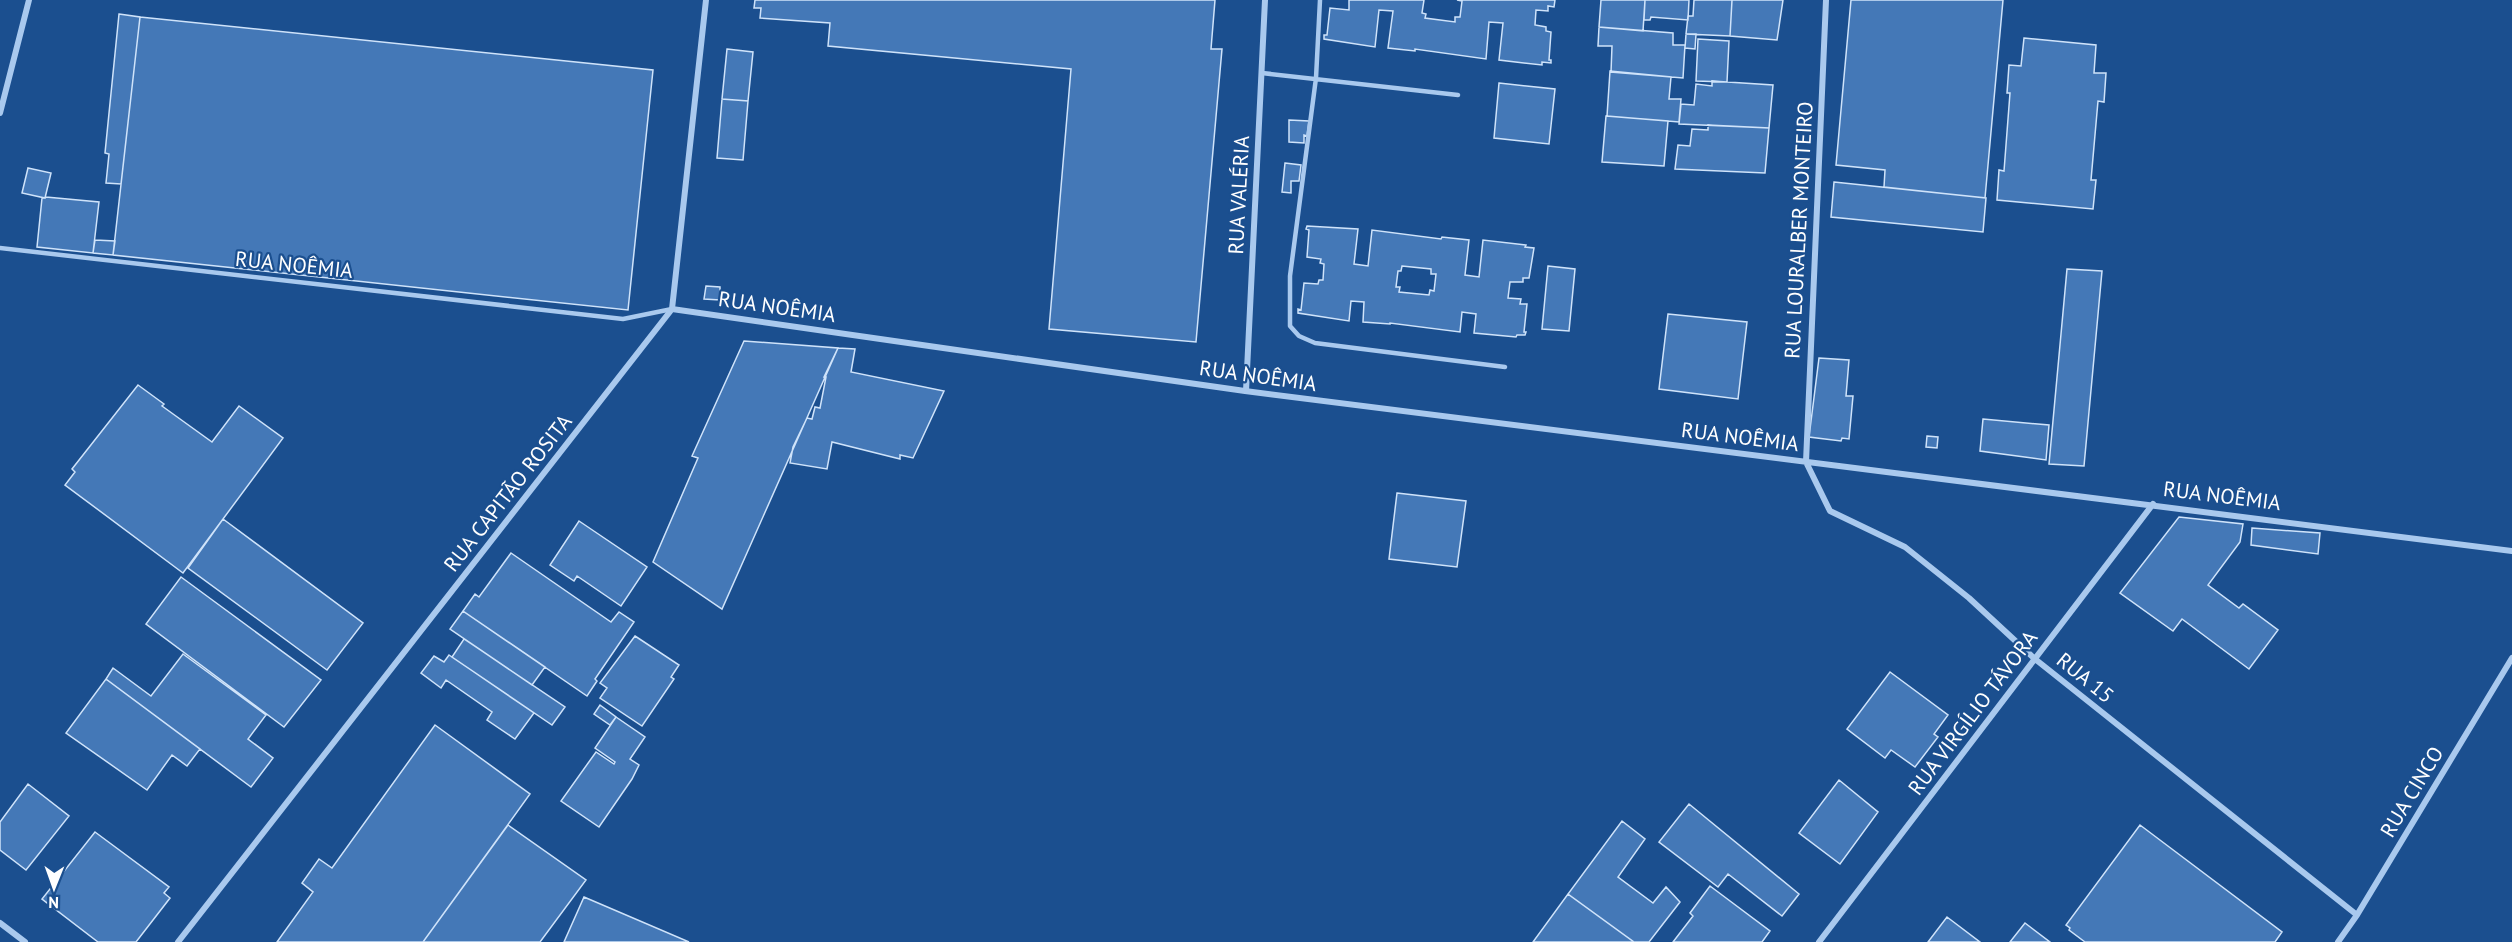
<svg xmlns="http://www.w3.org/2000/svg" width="2512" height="942" font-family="'PT Sans',sans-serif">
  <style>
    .building { fill: #4478b7; stroke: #cfe3fa; stroke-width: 1.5; fill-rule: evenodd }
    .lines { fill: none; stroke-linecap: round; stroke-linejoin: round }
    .lane { stroke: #a9c9ee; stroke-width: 4.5 }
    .street { stroke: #a9c9ee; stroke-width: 6 }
    .labels { text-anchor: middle; stroke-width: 4.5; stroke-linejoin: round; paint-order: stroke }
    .street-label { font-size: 21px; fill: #fff; stroke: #1b4f8f }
  </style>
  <rect width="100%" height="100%" fill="#1b4f8f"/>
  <path class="building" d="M755,0H1215L1211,49H1222L1196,342L1049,329L1071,69L828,46L830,23L760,18L761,8H754Z
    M1349,0H1424L1422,13L1426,14L1425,18L1455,22V17H1460L1462,1L1457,0H1555L1554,7L1548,6V11L1536,10L1535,25L1546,27V31L1551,32L1549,60H1551V63L1542,62V65L1499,60L1503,23L1489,22L1486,59L1415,49V51L1388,48L1393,11L1379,10L1375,47L1324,39V35H1327L1330,8L1349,10Z
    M1601,0H1645L1643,31L1599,27Z
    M1645,0H1689L1688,20L1651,17L1650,20H1644Z
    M1694,0H1732L1730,36L1686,34L1688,16H1693Z
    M1732,0H1783L1777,40L1730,36Z
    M1851,0H2003L1985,198L1884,187L1885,170L1836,165Z
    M119,14L140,17L121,184L106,183L109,154L105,153Z
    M140,17L653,70L628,310L113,255Z
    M1599,27L1673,33V45H1685L1683,78L1611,72L1612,46H1598Z
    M1686,34H1696L1695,49L1685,48Z
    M2024,38L2096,45L2094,73H2106L2104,102L2098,101L2091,180H2096L2093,209L1997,200L1999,170L2004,171L2010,93H2007L2009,65L2021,66Z
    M1698,39L1729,41L1727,82L1696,81Z
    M727,49L753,52L748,101L722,99Z
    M1610,71L1671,77L1669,99H1681L1679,122L1607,116Z
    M1712,81L1773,85L1769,128L1679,124L1681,104L1694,105L1696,84L1712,86Z
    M1499,83L1555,89L1549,144L1494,138Z
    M722,99L748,101L743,160L717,158Z
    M1606,116L1668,121L1664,166L1602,162Z
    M1289,120L1309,121L1307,136L1304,135V143L1289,142Z
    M1708,125L1769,128L1765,173L1675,169L1678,145L1690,146L1692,129L1708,130Z
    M1285,163L1301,165L1299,181H1291V193L1282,192Z
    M28,168L51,173L45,198L22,193Z
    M1834,182L1986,198L1983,232L1831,217Z
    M46,197L99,202L93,253L37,247L42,198Z
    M1307,226L1358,229L1354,264L1368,266L1372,230L1441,239L1442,237L1469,240L1465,275L1479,277L1483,240L1526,245L1525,247L1534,248L1529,278H1523V282H1510L1508,298L1521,299L1520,304H1527L1524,332H1526L1525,335H1517L1516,337L1474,333L1476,314L1462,312L1460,332L1390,323V324L1363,322L1364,302L1351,301L1349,321L1298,313V309L1301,310L1304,283L1318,284L1319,280H1323L1324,264L1320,263L1321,259L1307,257L1309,230L1306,229ZM1402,266L1431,269V274H1436L1434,291L1430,290L1429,295L1399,292L1400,287H1396L1398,271H1401Z
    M95,240L115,241L113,255L93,253Z
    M1548,266L1575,269L1569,331L1542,329Z
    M2067,269L2102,271L2084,466L2049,464Z
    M706,286L720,287V300L704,299Z
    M1668,314L1747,322L1738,399L1659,389Z
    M744,341L838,348L722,609L653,562L698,458L692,456Z
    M838,348L855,349L851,372L944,391L913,458L900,455V459L832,442L827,469L790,463L793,447L807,418L812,419L815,407L820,408L826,377H824Z
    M1819,358L1849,360L1846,396H1853L1849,439L1842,438L1841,441L1809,437Z
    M138,385L164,404L162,406L212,442L239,406L283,438L183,573L65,485L75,472L72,469Z
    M1983,419L2049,425L2046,460L1980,451Z
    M1927,436L1938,437L1937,448L1926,447Z
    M1397,493L1466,501L1457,567L1389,559Z
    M2179,517L2243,524L2240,542L2208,585L2239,608L2243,604L2278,630L2249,669L2182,619L2173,631L2120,593Z
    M223,519L363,623L327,670L188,568Z
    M579,521L647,567L621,606L577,576L574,581L550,565Z
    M2252,528L2320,533L2318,554L2251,545Z
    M511,553L611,622L619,612L634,622L595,679L597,681L587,696L463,611L475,594L479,597Z
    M181,577L321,680L284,727L146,624Z
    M463,611L545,667L532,685L450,629Z
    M635,636L679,665L671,677L674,679L642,726L600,698L607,688L600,683Z
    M464,639L565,707L552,725L452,657Z
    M183,654L266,715L248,739L273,758L251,787L106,679L113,668L151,696Z
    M449,655L534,713L515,739L487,720L492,712L446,680L441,688L421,673L434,656L444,662Z
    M1890,672L1948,715L1934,734L1938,737L1915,767L1891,750L1885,758L1847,729Z
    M106,679L200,749L187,766L172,755L147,790L66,733Z
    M600,705L616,717L610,725L594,714Z
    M616,717L645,737L630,759L639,765L632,779L599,827L561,801L596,752L614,764L615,762L595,748Z
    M435,725L530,794L423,942H277L313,892L302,883L319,859L332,868Z
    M1839,780L1878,812L1840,864L1799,833Z
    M28,784L69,816L26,870L0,850V822Z
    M1689,804L1799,894L1782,916L1728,874L1718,887L1659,842Z
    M1622,821L1645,839L1618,877L1653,903L1666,887L1680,902L1649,942H1634L1568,894Z
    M508,825L586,880L540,942H423Z
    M2140,825L2282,932L2275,942H2085L2069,930L2070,928L2066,925Z
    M95,832L169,887L164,893L170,898L136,942H98L42,899Z
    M1710,886L1770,931L1762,942H1673L1693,916L1690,913Z
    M1568,894L1634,942H1533Z
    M584,897L689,942H564Z
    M1947,917L1980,942H1928Z
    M2025,923L2050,942H2010Z"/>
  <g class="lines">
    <path class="lane" d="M1320,0L1316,78L1290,276V326L1299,336L1315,343L1505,367
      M1262,73L1458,95
      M0,248L623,319L672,309"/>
    <path class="street" d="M1826,0L1806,462L1830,511L1905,547L1969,598L2035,659L2357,915
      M0,113L29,0
      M672,309C863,336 1054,365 1245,391C1667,448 2090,494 2512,551
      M1246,391L1265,0
      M0,923L25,942
      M178,942L672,309L706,0
      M1819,942L2153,504
      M2338,942L2357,915L2512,658"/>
  </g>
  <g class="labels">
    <g class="street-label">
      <text transform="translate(1239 195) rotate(-87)" y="7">RUA VALÉRIA</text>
      <text transform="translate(1799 230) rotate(-87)" y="7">RUA LOURALBER MONTEIRO</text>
      <text transform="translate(294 265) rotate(6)" y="7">RUA NOÊMIA</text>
      <text transform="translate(777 307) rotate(8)" y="7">RUA NOÊMIA</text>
      <text transform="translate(1258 376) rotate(8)" y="7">RUA NOÊMIA</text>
      <text transform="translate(1740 437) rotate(7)" y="7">RUA NOÊMIA</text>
      <text transform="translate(508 493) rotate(-52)" y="7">RUA CAPITÃO ROSITA</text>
      <text transform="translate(2222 496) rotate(7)" y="7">RUA NOÊMIA</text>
      <text transform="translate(2085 678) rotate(39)" y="7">RUA 15</text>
      <text transform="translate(1973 713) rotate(-53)" y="7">RUA VIRGÍLIO TÁVORA</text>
      <text transform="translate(2412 792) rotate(-59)" y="7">RUA CINCO</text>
    </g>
  </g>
  <g transform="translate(54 888) rotate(181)" stroke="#1b4f8f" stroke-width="4.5" paint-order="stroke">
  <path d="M0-4.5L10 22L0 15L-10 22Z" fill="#ffffff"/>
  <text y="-9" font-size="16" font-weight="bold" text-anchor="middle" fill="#ffffff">N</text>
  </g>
</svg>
